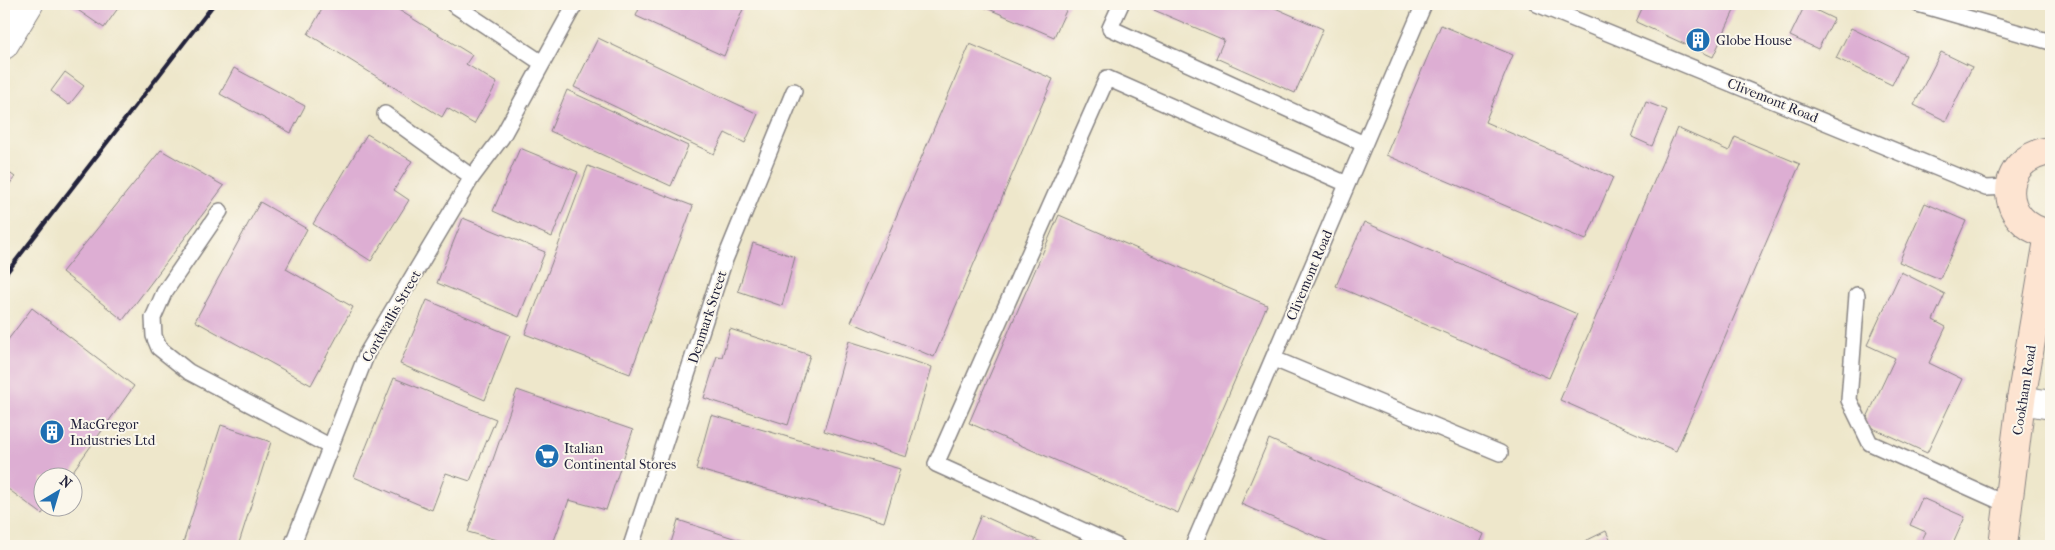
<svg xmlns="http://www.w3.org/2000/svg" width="2055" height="550" font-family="'IM FELL French Canon',serif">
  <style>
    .building { fill: #ddaed3 }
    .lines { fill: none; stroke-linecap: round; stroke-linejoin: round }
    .lane-casing { stroke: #888483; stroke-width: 18 }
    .street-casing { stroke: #888483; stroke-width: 30 }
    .secondary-casing { stroke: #888483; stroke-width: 30 }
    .lane { stroke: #fff; stroke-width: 15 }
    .street { stroke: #fff; stroke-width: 28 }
    .secondary { stroke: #fde4d1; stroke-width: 28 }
    .rail { stroke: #22223b; stroke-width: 4 }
    .labels { text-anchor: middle; stroke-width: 4; stroke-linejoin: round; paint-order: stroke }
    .poi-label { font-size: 14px; fill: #22223b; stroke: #fbf7ec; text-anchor: start }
    .street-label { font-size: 14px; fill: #22223b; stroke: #fbf7ec }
  </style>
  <rect width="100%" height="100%" fill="#fbf7ec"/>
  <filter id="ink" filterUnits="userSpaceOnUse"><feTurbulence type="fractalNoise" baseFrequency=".02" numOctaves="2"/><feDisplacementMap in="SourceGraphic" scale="10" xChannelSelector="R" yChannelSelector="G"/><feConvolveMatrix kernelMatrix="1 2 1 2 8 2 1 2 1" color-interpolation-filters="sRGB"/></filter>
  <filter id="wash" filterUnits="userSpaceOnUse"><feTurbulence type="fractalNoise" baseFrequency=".0096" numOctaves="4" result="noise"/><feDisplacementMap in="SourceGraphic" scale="20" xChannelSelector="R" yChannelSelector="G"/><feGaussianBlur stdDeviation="1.12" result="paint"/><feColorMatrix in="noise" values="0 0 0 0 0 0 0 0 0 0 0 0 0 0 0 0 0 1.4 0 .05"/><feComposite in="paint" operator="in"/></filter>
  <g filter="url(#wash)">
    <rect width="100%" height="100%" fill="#eee7cb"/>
    <g id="blocks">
      <path class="building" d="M69,4H121L104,28Z
        M325,4H389L472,55L466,64L497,83L474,124L447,108L442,117L308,34Z
        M641,4H745L724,56L636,16Z
        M977,4H1069L1054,37Z
        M1156,4H1266L1323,29L1295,93L1216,58L1224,40L1154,10Z
        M1644,4H1737L1713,57L1636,22Z
        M1805,5L1834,19L1818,49L1790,36Z
        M1441,25L1513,55L1485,122L1613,177L1586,240L1386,155Z
        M1851,28L1906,55L1892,85L1836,58Z
        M598,38L758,114L745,143L725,133L714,154L574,87Z
        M970,44L1053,79L934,357L851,322Z
        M1941,52L1972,67L1946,121L1914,105Z
        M234,68L305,106L291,133L220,94Z
        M65,72L84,86L69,105L51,91Z
        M567,90L688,146L671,186L550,131Z
        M1646,102L1667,110L1652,146L1632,137Z
        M1677,128L1729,151L1735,137L1800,164L1676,451L1560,400Z
        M367,134L412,161L394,190L409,200L371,261L313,224Z
        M520,148L578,172L552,237L493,211Z
        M161,150L224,186L123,320L62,272Z
        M588,166L693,206L630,374L525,334Z
        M4,169L15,177L4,191Z
        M260,202L307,229L286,269L353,307L311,385L195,321Z
        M1925,203L1966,221L1940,279L1899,262Z
        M1059,215L1267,305L1178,513L969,423Z
        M463,218L545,252L519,317L437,283Z
        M1364,222L1577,314L1549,378L1336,286Z
        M753,243L795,257L782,306L738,291Z
        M1901,272L1945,294L1933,320L1946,327L1929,363L1962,379L1927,453L1864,424L1895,358L1867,345Z
        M427,300L510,335L485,400L400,364Z
        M32,308L134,386L68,478H42V508H46L42,514L4,486V345Z
        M730,329L810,355L788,425L704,398L717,356L722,357Z
        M849,341L932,367L906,457L824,431Z
        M394,378L496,419L470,481L446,473L432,510L354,477Z
        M517,390L633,430L606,510L569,500L552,546H518L468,532Z
        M711,415L900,469L884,522L696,469Z
        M221,425L271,442L238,546H182Z
        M1269,439L1484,534L1479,546H1338L1241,504Z
        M1922,498L1965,517L1952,546H1919L1926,532L1910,525Z
        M981,515L1050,546H968Z
        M678,520L758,546H670Z
        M1606,531L1613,546H1575Z"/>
    </g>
  </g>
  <g filter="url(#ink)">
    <use href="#blocks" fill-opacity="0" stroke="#888483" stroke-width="1"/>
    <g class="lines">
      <defs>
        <path id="lane" d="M453,4L542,63
          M1121,4L1110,28L1364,144
          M1537,4L1986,188L2010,187
          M1918,4L2051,42
          M472,177L502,137L575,4
          M220,211L164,293L153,318L154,336L159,348L189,372L331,447
          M1857,295L1849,400L1870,443L2008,505
          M1274,359L1500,453
          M292,546L367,353L472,177L385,114
          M631,546L724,262L794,91
          M1117,546L936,464L1107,78L1347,184
          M1193,546L1424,4"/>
        <path id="street" d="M4,45L29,4
          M2021,400L2051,405"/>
        <path id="secondary" d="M2051,151C1996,157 1997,226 2051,234
          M2003,546L2021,400L2049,234"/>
      </defs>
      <use href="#lane" class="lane-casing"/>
      <use href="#street" class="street-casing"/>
      <use href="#secondary" class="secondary-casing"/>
      <use href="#lane" class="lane"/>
      <use href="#street" class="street"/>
      <use href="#secondary" class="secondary"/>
      <path class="rail" d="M4,276L214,4"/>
    </g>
  </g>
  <defs>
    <symbol id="building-disc" viewBox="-11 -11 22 22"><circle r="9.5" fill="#1f6fb2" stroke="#fbf7ec"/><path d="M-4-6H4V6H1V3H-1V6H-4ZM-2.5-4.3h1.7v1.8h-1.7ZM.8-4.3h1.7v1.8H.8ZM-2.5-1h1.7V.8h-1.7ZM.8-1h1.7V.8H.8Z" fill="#fff"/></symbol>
    <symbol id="supermarket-disc" viewBox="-11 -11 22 22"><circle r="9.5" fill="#1f6fb2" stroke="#fbf7ec"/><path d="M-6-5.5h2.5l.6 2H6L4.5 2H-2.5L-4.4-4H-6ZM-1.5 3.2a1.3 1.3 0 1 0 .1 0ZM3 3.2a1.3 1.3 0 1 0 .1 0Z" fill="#fff"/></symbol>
  </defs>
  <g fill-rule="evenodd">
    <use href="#building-disc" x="1684" y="26" width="28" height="28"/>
    <use href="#building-disc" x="38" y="418" width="28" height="28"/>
    <use href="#supermarket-disc" x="533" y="442" width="28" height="28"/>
  </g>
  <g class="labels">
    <g class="poi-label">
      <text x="1716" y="45">Globe House</text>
      <text x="70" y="429">MacGregor<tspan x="70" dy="16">Industries Ltd</tspan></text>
      <text x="564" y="453">Italian<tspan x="564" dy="16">Continental Stores</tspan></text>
    </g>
    <g class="street-label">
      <text transform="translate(1773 100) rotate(22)" y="5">Clivemont Road</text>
      <text transform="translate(1309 275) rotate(-67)" y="5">Clivemont Road</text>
      <text transform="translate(391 316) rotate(-60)" y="5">Cordwallis Street</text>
      <text transform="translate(707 317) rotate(-72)" y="5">Denmark Street</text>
      <text transform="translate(2024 390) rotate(-81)" y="5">Cookham Road</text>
    </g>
  </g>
  <rect width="2055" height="550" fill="none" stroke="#fbf7ec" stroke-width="20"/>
  <g transform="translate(58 492) rotate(38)"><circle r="24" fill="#fbf7ec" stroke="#a4a2a5"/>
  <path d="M0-4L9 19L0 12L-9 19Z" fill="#1f6fb2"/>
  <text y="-8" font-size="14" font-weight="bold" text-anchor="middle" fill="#22223b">N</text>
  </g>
</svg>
